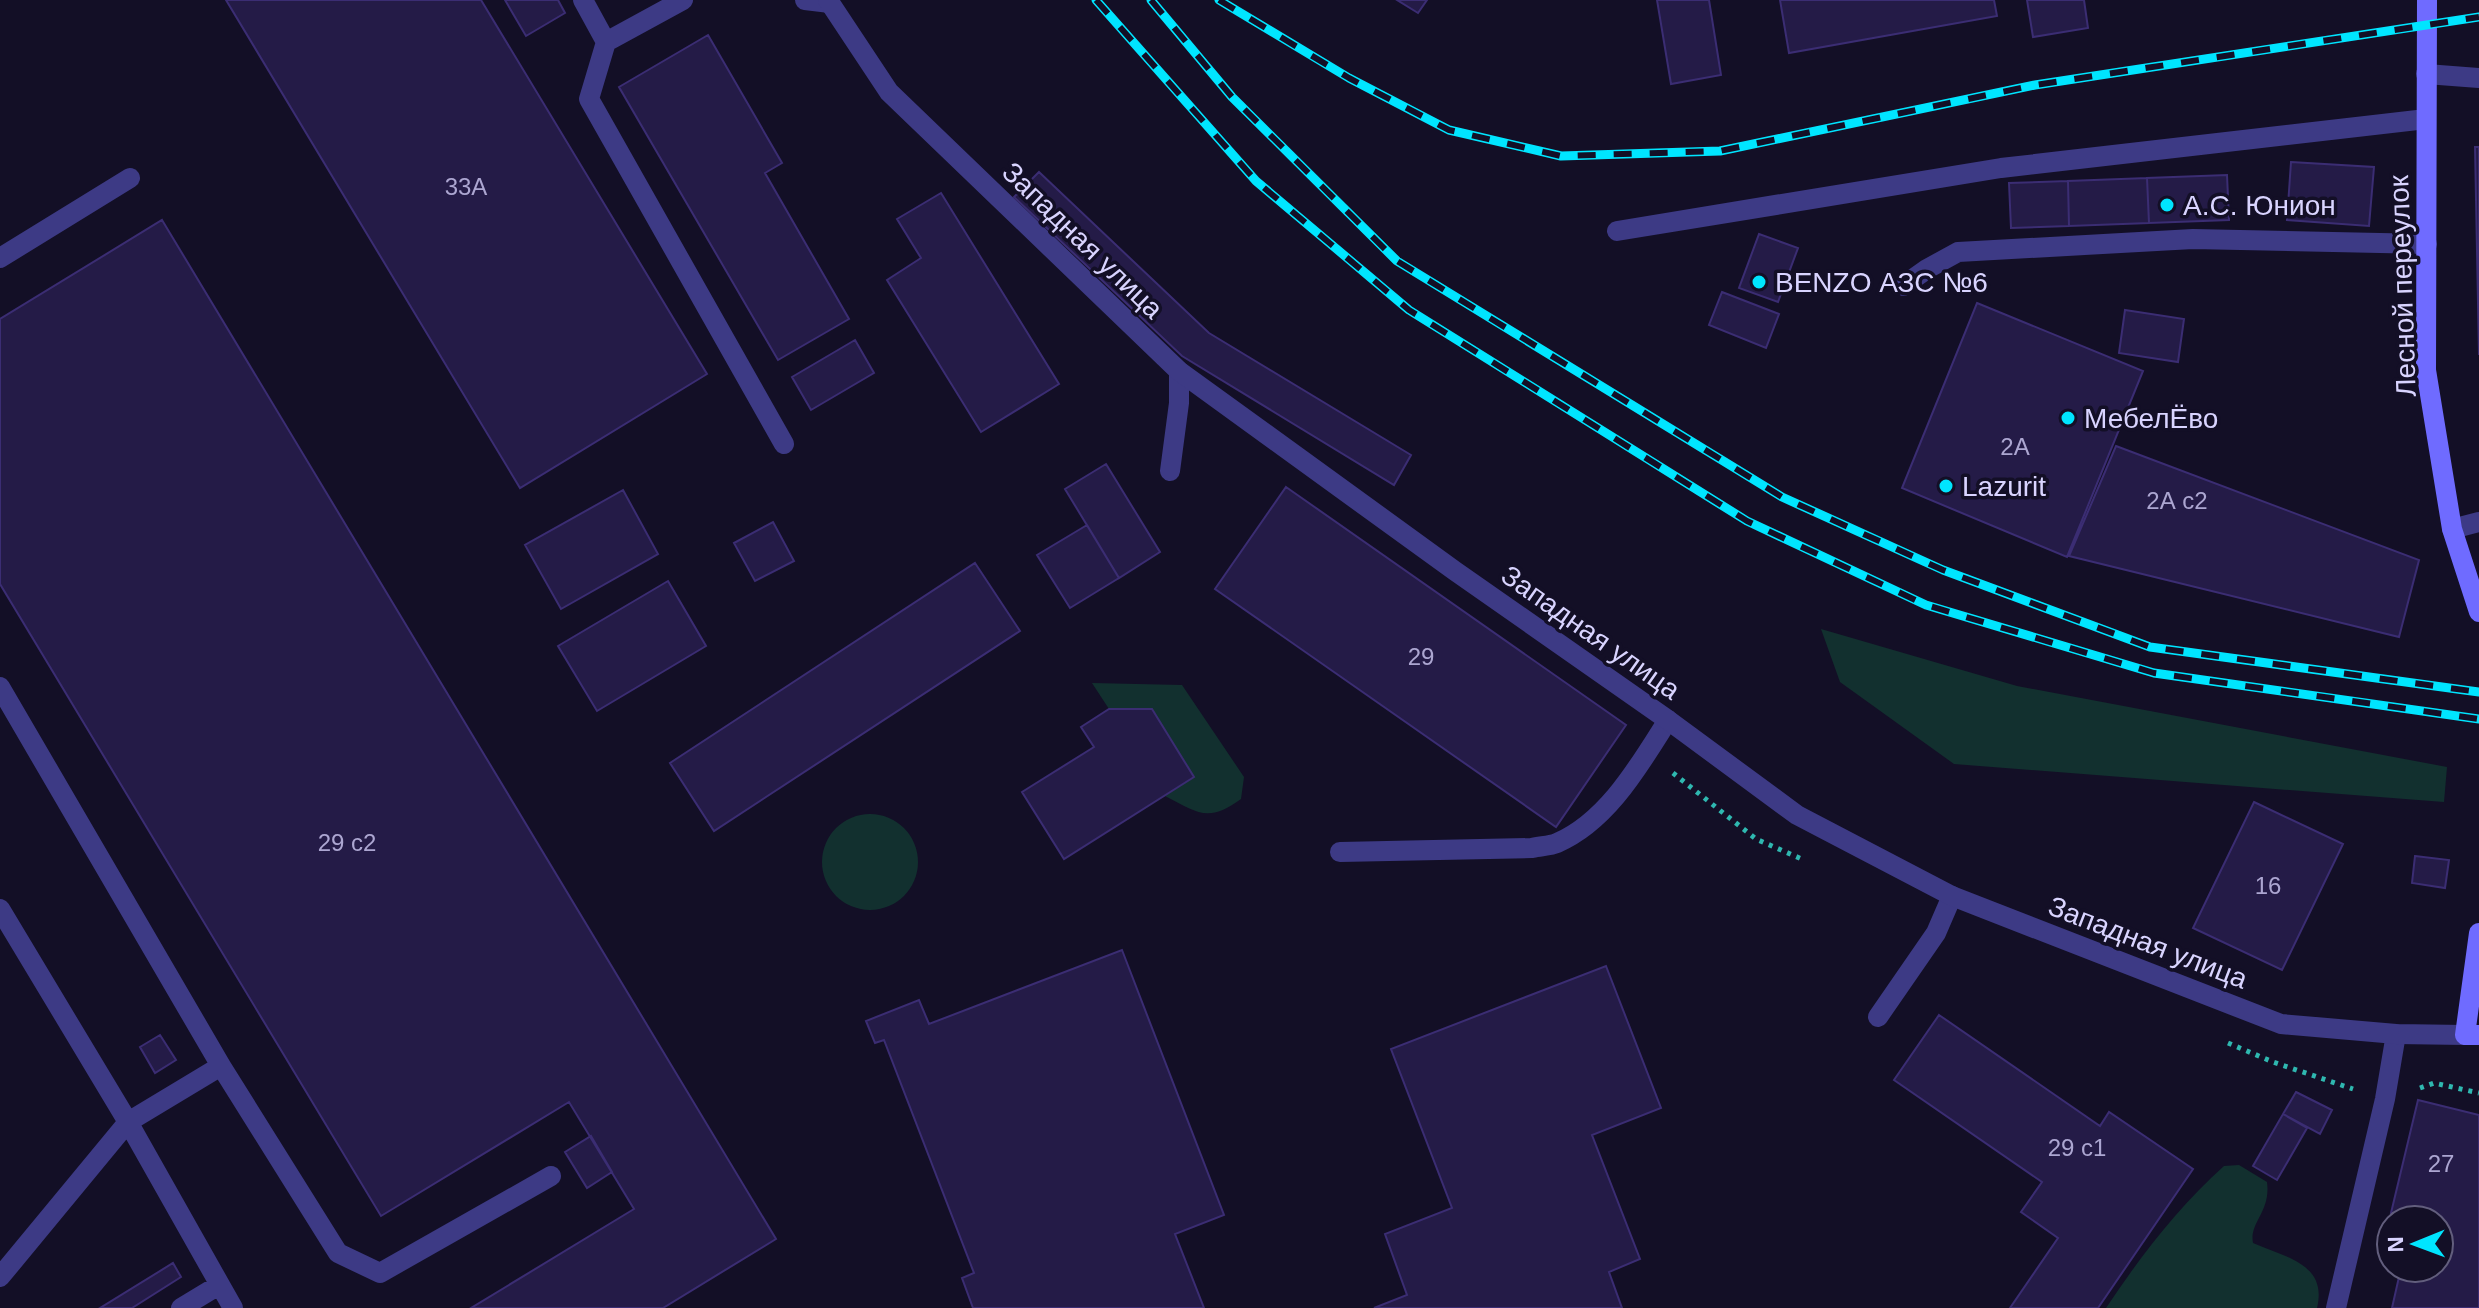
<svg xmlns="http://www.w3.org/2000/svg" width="2479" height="1308" font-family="Helvetica,sans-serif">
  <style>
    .green { fill: #12302f }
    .building { fill: #241b47; stroke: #3b2d73; stroke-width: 2 }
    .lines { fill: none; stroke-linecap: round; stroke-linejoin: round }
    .path { stroke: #2fb8b0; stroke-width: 5; stroke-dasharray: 4 6; stroke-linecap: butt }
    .lane { stroke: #3d3a85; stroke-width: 20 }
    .street { stroke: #3d3a85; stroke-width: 20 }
    .secondary { stroke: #6f6bff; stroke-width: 20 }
    .rail-casing { stroke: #00e5ff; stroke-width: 9 }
    .rail { stroke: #130f26; stroke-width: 6; stroke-dasharray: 18; stroke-linecap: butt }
    .poi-dot { fill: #00e5ff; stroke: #130f26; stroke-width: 3 }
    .labels { text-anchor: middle; stroke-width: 7; stroke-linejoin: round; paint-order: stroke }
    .number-label { font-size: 24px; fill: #aca6d1 }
    .poi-label { font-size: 28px; fill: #d9d4ff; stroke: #130f26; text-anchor: start }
    .street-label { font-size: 28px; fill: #d9d4ff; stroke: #130f26 }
  </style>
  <rect width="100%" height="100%" fill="#130f26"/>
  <path class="green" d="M1821,629L2017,686L2447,767L2444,802L1954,764L1840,682Z
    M1092,683L1182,685L1244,777L1241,799C1208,823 1198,813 1165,796L1194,777L1152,710L1109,709Z
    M822 862a48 48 0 1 1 96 0a48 48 0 1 1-96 0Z
    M2239,1165L2267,1182C2271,1212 2249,1222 2253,1243C2284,1257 2328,1263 2317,1308H2106C2140,1257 2178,1207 2224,1166Z"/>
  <path class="building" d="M226,0H481L707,374L520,488Z
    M505,0H558L565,13L526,36Z
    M1397,0H1427L1418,13Z
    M1657,0H1709L1721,75L1671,84Z
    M1780,0H1994L1997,16L1789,53Z
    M2027,0H2084L2088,28L2033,37Z
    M708,35L782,163L765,173L849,319L778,360L619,87Z
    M2475,147H2479V355Z
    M2291,162L2374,167L2369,226L2287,220Z
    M1039,172L1209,333L1411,455L1394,485L1182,356L1014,197Z
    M2227,175L2229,220L2149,223L2147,178Z
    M2147,178L2149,223L2069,226L2068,181Z
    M2068,181L2069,226L2011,228L2009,183Z
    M941,193L1059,384L981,432L887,280L921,258L897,219Z
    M162,220L776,1239L663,1308H471L634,1209L569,1102L381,1216L0,584V319Z
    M1759,234L1798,248L1778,302L1739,288Z
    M1722,292L1779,314L1766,348L1709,325Z
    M1977,303L2143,371L2067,557L1902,488Z
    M2125,310L2184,319L2178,362L2119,353Z
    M855,340L874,373L811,410L792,377Z
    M2116,446L2419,560L2399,637L2069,556Z
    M1106,464L1160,552L1119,578L1065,489Z
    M1286,487L1626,725L1556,827L1215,589Z
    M623,490L658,554L561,609L525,545Z
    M773,522L794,561L755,581L734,543Z
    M1087,525L1119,578L1070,608L1037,555Z
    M975,563L1020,631L714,831L670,763Z
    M668,581L706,646L597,711L558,646Z
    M1109,709H1152L1194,777L1064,859L1022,792L1094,747L1081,727Z
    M2254,802L2343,844L2282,970L2193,928Z
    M2415,856L2449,860L2445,888L2412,883Z
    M1122,950L1224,1215L1175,1234L1204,1308H973L962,1278L974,1273L884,1040L875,1043L866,1021L919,1000L929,1024Z
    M1606,966L1661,1108L1592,1135L1640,1259L1609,1272L1622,1308H1374L1407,1295L1385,1234L1452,1208L1391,1049Z
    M1939,1015L2100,1126L2109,1112L2193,1169L2098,1308H2010L2058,1238L2021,1212L2042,1182L1894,1080Z
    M160,1035L176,1060L155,1073L140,1047Z
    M2296,1092L2332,1110L2320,1134L2283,1114Z
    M2418,1100L2479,1115V1308H2392L2401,1268H2439V1220H2413L2414,1218L2391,1213Z
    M2283,1114L2307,1128L2277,1180L2253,1166Z
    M591,1136L612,1172L587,1188L565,1152Z
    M173,1263L181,1277L132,1308H100Z"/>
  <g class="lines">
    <path class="path" d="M1673,773L1756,839L1804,860
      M2228,1043L2273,1062L2353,1089
      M2420,1088L2434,1083L2479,1093"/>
    <path class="lane" d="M583,0L606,42L683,0
      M805,0L830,3
      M606,42L589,99L784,444
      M2426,74L2479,78
      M1617,231L2001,168L2426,119
      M0,258L130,178
      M1903,286L1927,269L1958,252L2193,239L2427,244
      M1170,471L1179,403V371
      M2452,529L2479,522
      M0,687L221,1066L338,1253L380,1273L551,1176
      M1340,852L1532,848C1540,846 1550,846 1557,843C1608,821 1640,764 1668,720
      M0,909L128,1122L0,1277
      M1878,1017L1936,933L1952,896
      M221,1066L128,1122L233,1308
      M181,1308L219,1285
      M2336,1308L2385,1099L2396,1034"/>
    <path class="street" d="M828,0L889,92L1179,371L1455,571L1668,720L1797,815L1952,896L2281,1024L2396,1034L2465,1035"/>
    <path class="secondary" d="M2427,0L2426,370L2452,529L2479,612
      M2479,933L2465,1035H2479"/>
    <defs>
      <path id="rail" d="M1096,0L1256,181L1409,310L1747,521L1926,605L2154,673L2479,719
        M1151,0L1232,97L1397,261L1782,497L1943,570L2150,647L2479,692
        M1219,0L1349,78L1449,130L1561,156L1720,151L2035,85L2479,17"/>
    </defs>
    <use href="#rail" class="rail-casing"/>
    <use href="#rail" class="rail"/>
  </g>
  <g class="poi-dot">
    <circle cx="2167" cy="205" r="8"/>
    <circle cx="1759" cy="282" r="8"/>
    <circle cx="2068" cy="418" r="8"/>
    <circle cx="1946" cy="486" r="8"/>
  </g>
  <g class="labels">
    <g class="number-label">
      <text x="466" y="195">33А</text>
      <text x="2015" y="455">2А</text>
      <text x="2177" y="509">2А с2</text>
      <text x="1421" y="665">29</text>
      <text x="347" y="851">29 с2</text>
      <text x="2268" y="894">16</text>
      <text x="2077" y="1156">29 с1</text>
      <text x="2441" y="1172">27</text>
    </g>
    <g class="poi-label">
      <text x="2183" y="215">А.С. Юнион</text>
      <text x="1775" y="292">BENZO АЗС №6</text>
      <text x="2084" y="428">МебелЁво</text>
      <text x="1962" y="496">Lazurit</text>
    </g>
    <g class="street-label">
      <text transform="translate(1083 240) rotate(44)" y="10">Западная улица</text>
      <text transform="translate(2402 286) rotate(-92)" y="10">Лесной переулок</text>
      <text transform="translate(1591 632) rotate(35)" y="10">Западная улица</text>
      <text transform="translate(2148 942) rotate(21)" y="10">Западная улица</text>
    </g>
  </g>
  <g transform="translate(2415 1244) rotate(269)"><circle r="38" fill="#130f26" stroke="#625e7d" stroke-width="2"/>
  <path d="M0-6L14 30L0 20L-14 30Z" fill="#00e5ff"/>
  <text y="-12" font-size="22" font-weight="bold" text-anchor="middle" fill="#d9d4ff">N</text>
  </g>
</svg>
